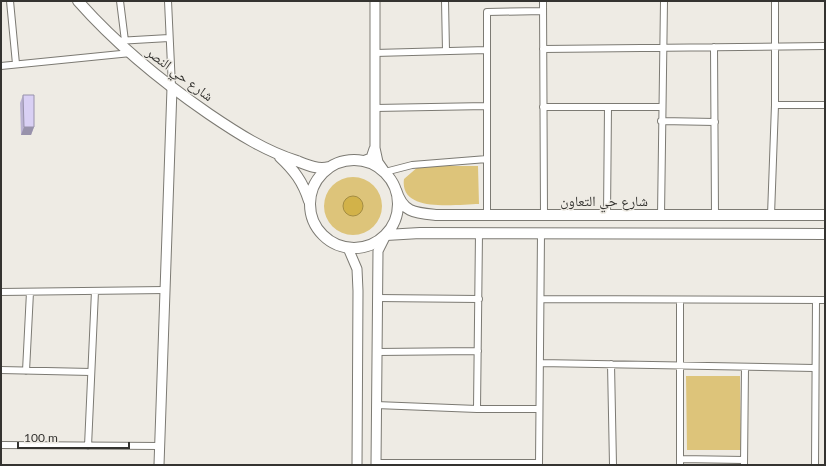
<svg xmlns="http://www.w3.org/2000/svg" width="826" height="466" font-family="Lato,'Noto Naskh Arabic',sans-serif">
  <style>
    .green { fill: #ddc47a }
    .water { fill: #d2b249; stroke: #a38c42 }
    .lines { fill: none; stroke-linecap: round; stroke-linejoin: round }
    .street-casing { stroke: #7c7a73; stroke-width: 8 }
    .secondary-casing { stroke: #7c7a73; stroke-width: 11 }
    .primary-casing { stroke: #7c7a73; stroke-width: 12 }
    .street { stroke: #fff; stroke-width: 6 }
    .secondary { stroke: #fff; stroke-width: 9 }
    .primary { stroke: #fff; stroke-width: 10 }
    .wall { fill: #bbb3d2 }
    .shaded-wall { fill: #9892ab }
    .building { fill: #d9d0f4; stroke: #9892ab }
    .labels { text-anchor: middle; stroke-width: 3; stroke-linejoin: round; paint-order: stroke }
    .street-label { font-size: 14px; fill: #343330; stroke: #eeebe4 }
  </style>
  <rect width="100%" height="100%" fill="#eeebe4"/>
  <path class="green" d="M419,166H478L479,204C458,204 399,214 404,179Z
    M324 206a29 29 0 1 1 58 0a29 29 0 1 1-58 0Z
    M686,376H740L741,450H687Z"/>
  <path class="water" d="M343 206a10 10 0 1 1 20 0a10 10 0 1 1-20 0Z"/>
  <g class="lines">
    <defs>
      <path id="street" d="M10,1L16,64
        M120,1L125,41
        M168,1L172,87
        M445,1L446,51
        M543,1L544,215
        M117,41L169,38
        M714,47L715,215
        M543,49L825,46
        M375,53L487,50
        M1,66L131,53
        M775,105H825
        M543,107H661
        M375,108L487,106
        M661,121L715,122
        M385,172L412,165L487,159
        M487,215V12L543,11
        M607,215L608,107
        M661,215L664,1
        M771,215L775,105V1
        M1,292L165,290
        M377,298L479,299
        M541,299L825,300
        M377,352L478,351
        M540,363L814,368
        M611,364L613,465
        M1,370L91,372
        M26,371L30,292
        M376,405L477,409H539
        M477,409L479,233
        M1,445L160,446
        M88,446L95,291
        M680,459L744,460
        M376,463H539
        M539,465L541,233
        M680,465V300
        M744,465L745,367
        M815,465L816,300"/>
      <path id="secondary" d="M375,1V148L378,162L385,172
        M363,161L371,158L374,149
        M348,248L357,269L358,291L357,465
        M159,465L172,88
        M376,465L378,251L386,235"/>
      <path id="primary" d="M78,1C116,44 161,81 209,114C237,133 265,151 297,161C307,165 318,170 329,167
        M280,157C294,170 303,182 309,201
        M310 204a44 44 0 1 1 88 0a44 44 0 1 1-88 0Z
        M396,190C403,213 415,213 437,215H825
        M386,235L420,233L825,234"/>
    </defs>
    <use href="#street" class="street-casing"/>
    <use href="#secondary" class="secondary-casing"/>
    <use href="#primary" class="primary-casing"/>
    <use href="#street" class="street"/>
    <use href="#secondary" class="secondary"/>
    <use href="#primary" class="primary"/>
  </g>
  <path class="wall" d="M23,95L34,127L31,135H21L20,103Z"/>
  <path class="shaded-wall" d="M24,127H34L31,135H21Z"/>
  <path class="building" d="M23,95H34V127H24Z"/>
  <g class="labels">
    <g class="street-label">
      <text transform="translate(180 74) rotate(37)" y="5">شارع حي النصر</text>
      <text x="604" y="206">شارع حي التعاون</text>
    </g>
  </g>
  <rect width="826" height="466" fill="none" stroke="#343330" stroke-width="4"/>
  <path d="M18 442v6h111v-6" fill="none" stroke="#343330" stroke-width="2"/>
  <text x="24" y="442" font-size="12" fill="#343330" stroke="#eeebe4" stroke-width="3" paint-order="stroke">100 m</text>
</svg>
